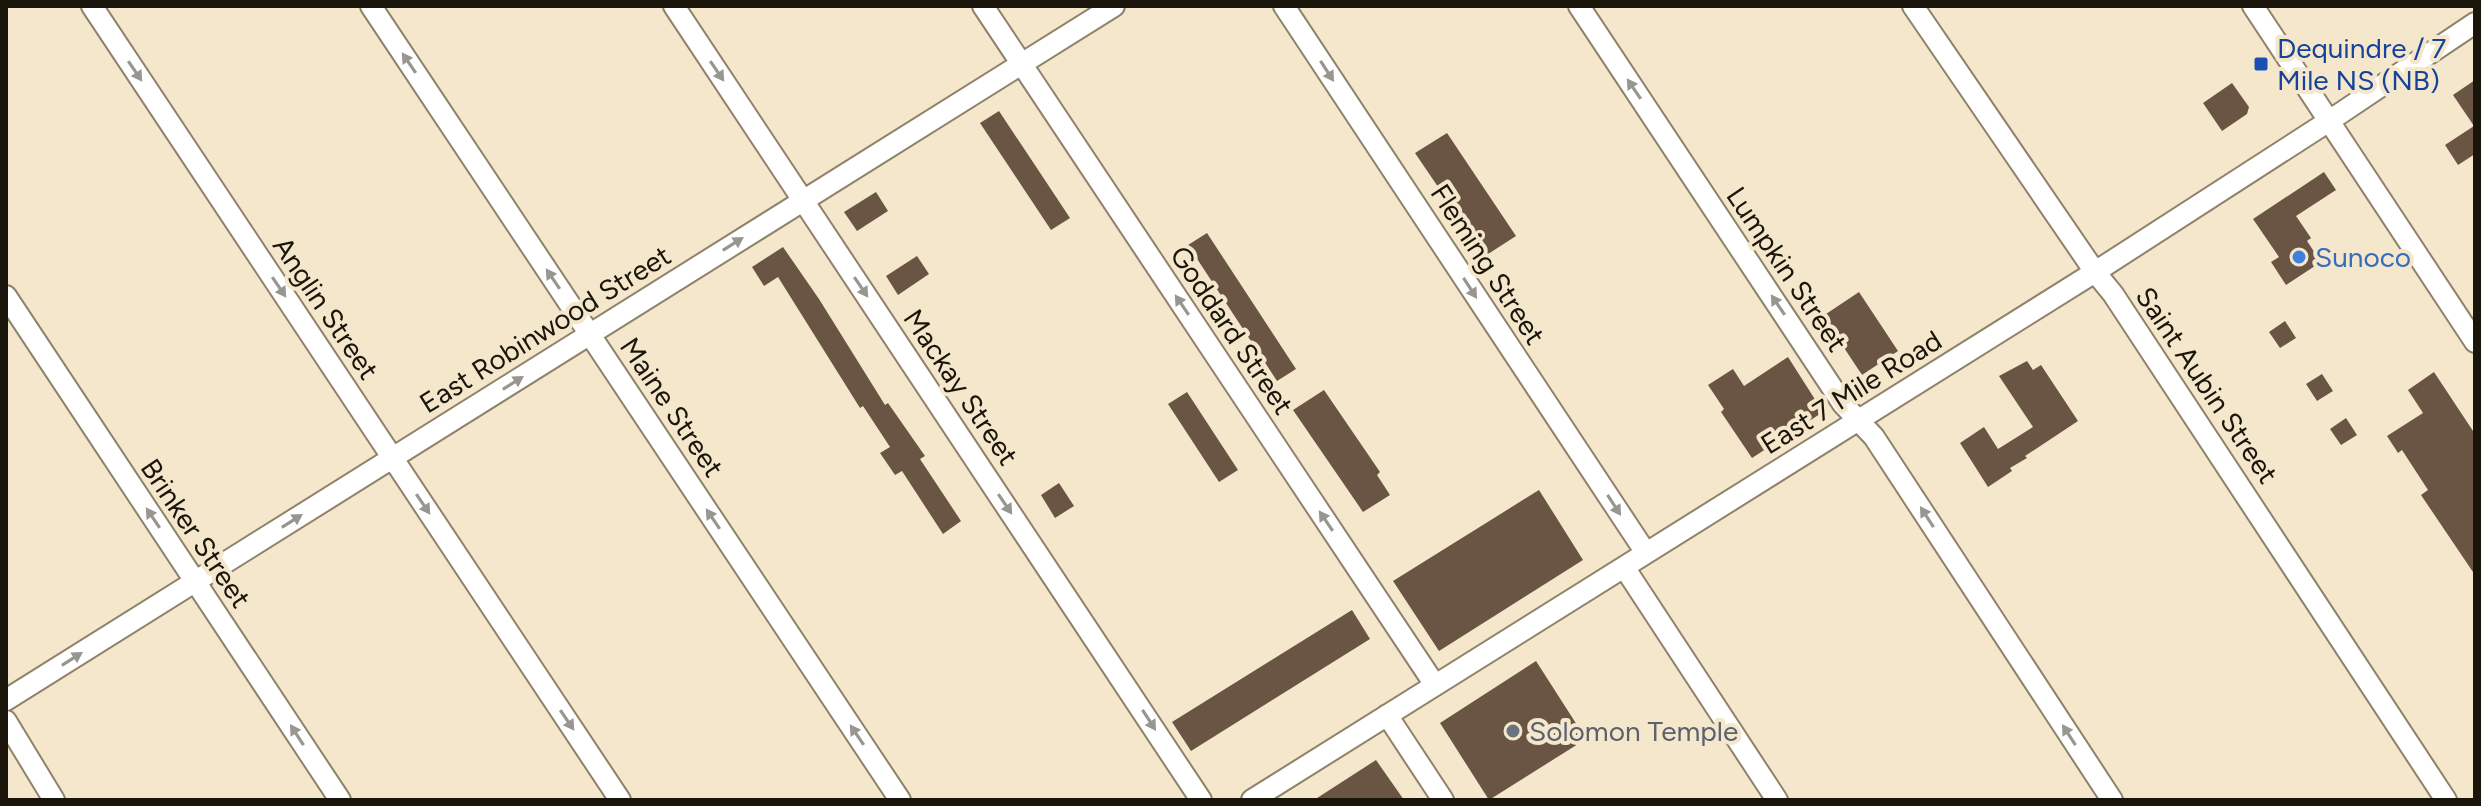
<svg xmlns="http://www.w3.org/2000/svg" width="2481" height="806" font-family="Figtree,sans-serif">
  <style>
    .building { fill: #6a5545 }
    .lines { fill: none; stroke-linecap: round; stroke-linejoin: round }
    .minor-casing { stroke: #8f826a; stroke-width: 24 }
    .minor { stroke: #fff; stroke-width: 20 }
    .oneway { fill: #989691 }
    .transit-dot { fill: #1a4fb4; stroke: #f4e7cc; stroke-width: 3 }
    .shop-dot { fill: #3f7fe0; stroke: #f4e7cc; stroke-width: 3 }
    .worship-dot { fill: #6b7280; stroke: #f4e7cc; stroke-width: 3 }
    .labels { text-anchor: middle; stroke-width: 8; stroke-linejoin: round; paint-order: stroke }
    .transit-label { font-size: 28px; fill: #164399; stroke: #f4e7cc; text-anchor: start }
    .shop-label { font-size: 28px; fill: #366cbe; stroke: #f4e7cc; text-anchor: start }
    .street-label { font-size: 28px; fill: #19150b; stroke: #f4e7cc }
    .worship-label { font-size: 28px; fill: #5b616d; stroke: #f4e7cc; text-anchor: start }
  </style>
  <rect width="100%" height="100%" fill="#f4e7cc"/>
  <path class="building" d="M2475,80V154L2458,165L2445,145L2474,126L2453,95Z
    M2232,83L2249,107L2247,114L2222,131L2203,103Z
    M999,111L1070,218L1051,230L980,123Z
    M1447,133L1516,236L1485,256L1415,153Z
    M2324,172L2336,190L2296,216L2311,238L2307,241L2321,262L2286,285L2271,262L2279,257L2253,219Z
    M876,192L888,211L857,231L844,212Z
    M1207,233L1296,369L1277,381L1188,245Z
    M783,247L819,299L885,405L888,403L925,456L920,459L961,521L943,534L902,471L895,475L880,453L890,447L863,406L860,408L778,277L764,286L752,267Z
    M917,256L929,274L898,295L886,276Z
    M1859,292L1898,351L1862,375L1823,316Z
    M2285,321L2296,338L2280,348L2269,332Z
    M1788,357L1823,412L1752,458L1721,412L1724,409L1708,385L1733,369L1744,386Z
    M2027,361L2033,370L2041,365L2078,421L2025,456L2027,458L2010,468L2012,471L1988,487L1960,443L1984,427L1998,449L2033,427L1999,376Z
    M2434,372L2475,434V575L2421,495L2428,490L2402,450L2398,453L2387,436L2423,413L2408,390Z
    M2322,374L2333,391L2317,401L2306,384Z
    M1324,390L1380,472L1377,475L1390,495L1363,512L1293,410Z
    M1187,392L1238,470L1219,482L1168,404Z
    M2346,418L2357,435L2341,445L2330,429Z
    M1059,483L1074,506L1055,518L1041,495Z
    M1539,490L1583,560L1439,651L1393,581Z
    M1352,610L1370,639L1191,751L1172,722Z
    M1536,661L1586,739L1489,800L1440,723Z
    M1376,760L1404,800H1314Z"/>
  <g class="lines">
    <defs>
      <path id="minor" d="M92,6L620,800
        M371,6L900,800
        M674,6L1201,800
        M983,6L1435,685
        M1284,6L1646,553
        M1579,6L1843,404L1874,437L2112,800
        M1913,6L2095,272L2113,294L2446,800
        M2253,6L2475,342
        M6,296L340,800
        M1624,567L1777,800
        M6,700L1114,6
        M1387,715L1443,800
        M6,721L54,800
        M1252,800L2095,272L2329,121L2475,23"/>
    </defs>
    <use href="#minor" class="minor-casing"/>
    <use href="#minor" class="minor"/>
  </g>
  <defs><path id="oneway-solid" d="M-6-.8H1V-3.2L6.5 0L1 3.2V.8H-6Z" transform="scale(2)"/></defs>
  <g class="oneway">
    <use href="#oneway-solid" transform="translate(409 63) rotate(-124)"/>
    <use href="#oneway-solid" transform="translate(135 71) rotate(56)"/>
    <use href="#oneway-solid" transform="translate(717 71) rotate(56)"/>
    <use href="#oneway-solid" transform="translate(1327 71) rotate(57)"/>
    <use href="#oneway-solid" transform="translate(1634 89) rotate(-124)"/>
    <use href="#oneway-solid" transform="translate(733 244) rotate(-32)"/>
    <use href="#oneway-solid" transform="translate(553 279) rotate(-124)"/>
    <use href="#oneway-solid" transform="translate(279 287) rotate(56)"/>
    <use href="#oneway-solid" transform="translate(861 287) rotate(56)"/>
    <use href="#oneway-solid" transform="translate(1470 288) rotate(57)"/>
    <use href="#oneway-solid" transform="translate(1182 305) rotate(-124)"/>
    <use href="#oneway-solid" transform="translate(1778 305) rotate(-124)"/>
    <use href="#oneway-solid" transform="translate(513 383) rotate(-32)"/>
    <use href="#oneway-solid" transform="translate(423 504) rotate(56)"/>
    <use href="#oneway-solid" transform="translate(1005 504) rotate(56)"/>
    <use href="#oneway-solid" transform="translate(1614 505) rotate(57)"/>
    <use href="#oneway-solid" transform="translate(1927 517) rotate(-123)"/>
    <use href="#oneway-solid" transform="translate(153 518) rotate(-124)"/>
    <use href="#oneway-solid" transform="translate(713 519) rotate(-124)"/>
    <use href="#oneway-solid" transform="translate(292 521) rotate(-32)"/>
    <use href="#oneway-solid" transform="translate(1326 521) rotate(-124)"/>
    <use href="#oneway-solid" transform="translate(72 659) rotate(-32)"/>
    <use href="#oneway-solid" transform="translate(567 720) rotate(56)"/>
    <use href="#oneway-solid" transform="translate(1149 720) rotate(57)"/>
    <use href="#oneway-solid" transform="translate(297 735) rotate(-123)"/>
    <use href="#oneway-solid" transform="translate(857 735) rotate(-124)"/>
    <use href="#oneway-solid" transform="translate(2069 735) rotate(-123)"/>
  </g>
  <rect class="transit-dot" x="2253" y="56" width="16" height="16" rx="4"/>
  <circle class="shop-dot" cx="2299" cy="257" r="8"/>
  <circle class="worship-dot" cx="1513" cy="731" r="8"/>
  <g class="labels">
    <g class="transit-label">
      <text x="2277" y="58">Dequindre / 7<tspan x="2277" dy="32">Mile NS (NB)</tspan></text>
    </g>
    <g class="shop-label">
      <text x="2315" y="267">Sunoco</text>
    </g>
    <g class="street-label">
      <text transform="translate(1488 264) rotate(57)" y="10">Fleming Street</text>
      <text transform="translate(1787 269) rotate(56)" y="10">Lumpkin Street</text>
      <text transform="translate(326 308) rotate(56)" y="10">Anglin Street</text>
      <text transform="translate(545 329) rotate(-32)" y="10">East Robinwood Street</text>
      <text transform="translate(1232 330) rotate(56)" y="10">Goddard Street</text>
      <text transform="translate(2207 385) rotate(56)" y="10">Saint Aubin Street</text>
      <text transform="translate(961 387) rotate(56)" y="10">Mackay Street</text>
      <text transform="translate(1851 392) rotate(-32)" y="10">East 7 Mile Road</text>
      <text transform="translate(672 407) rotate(56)" y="10">Maine Street</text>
      <text transform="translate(196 533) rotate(56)" y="10">Brinker Street</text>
    </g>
    <g class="worship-label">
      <text x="1529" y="741">Solomon Temple</text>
    </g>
  </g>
  <rect width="2481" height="806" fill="none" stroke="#19150b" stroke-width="16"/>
</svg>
